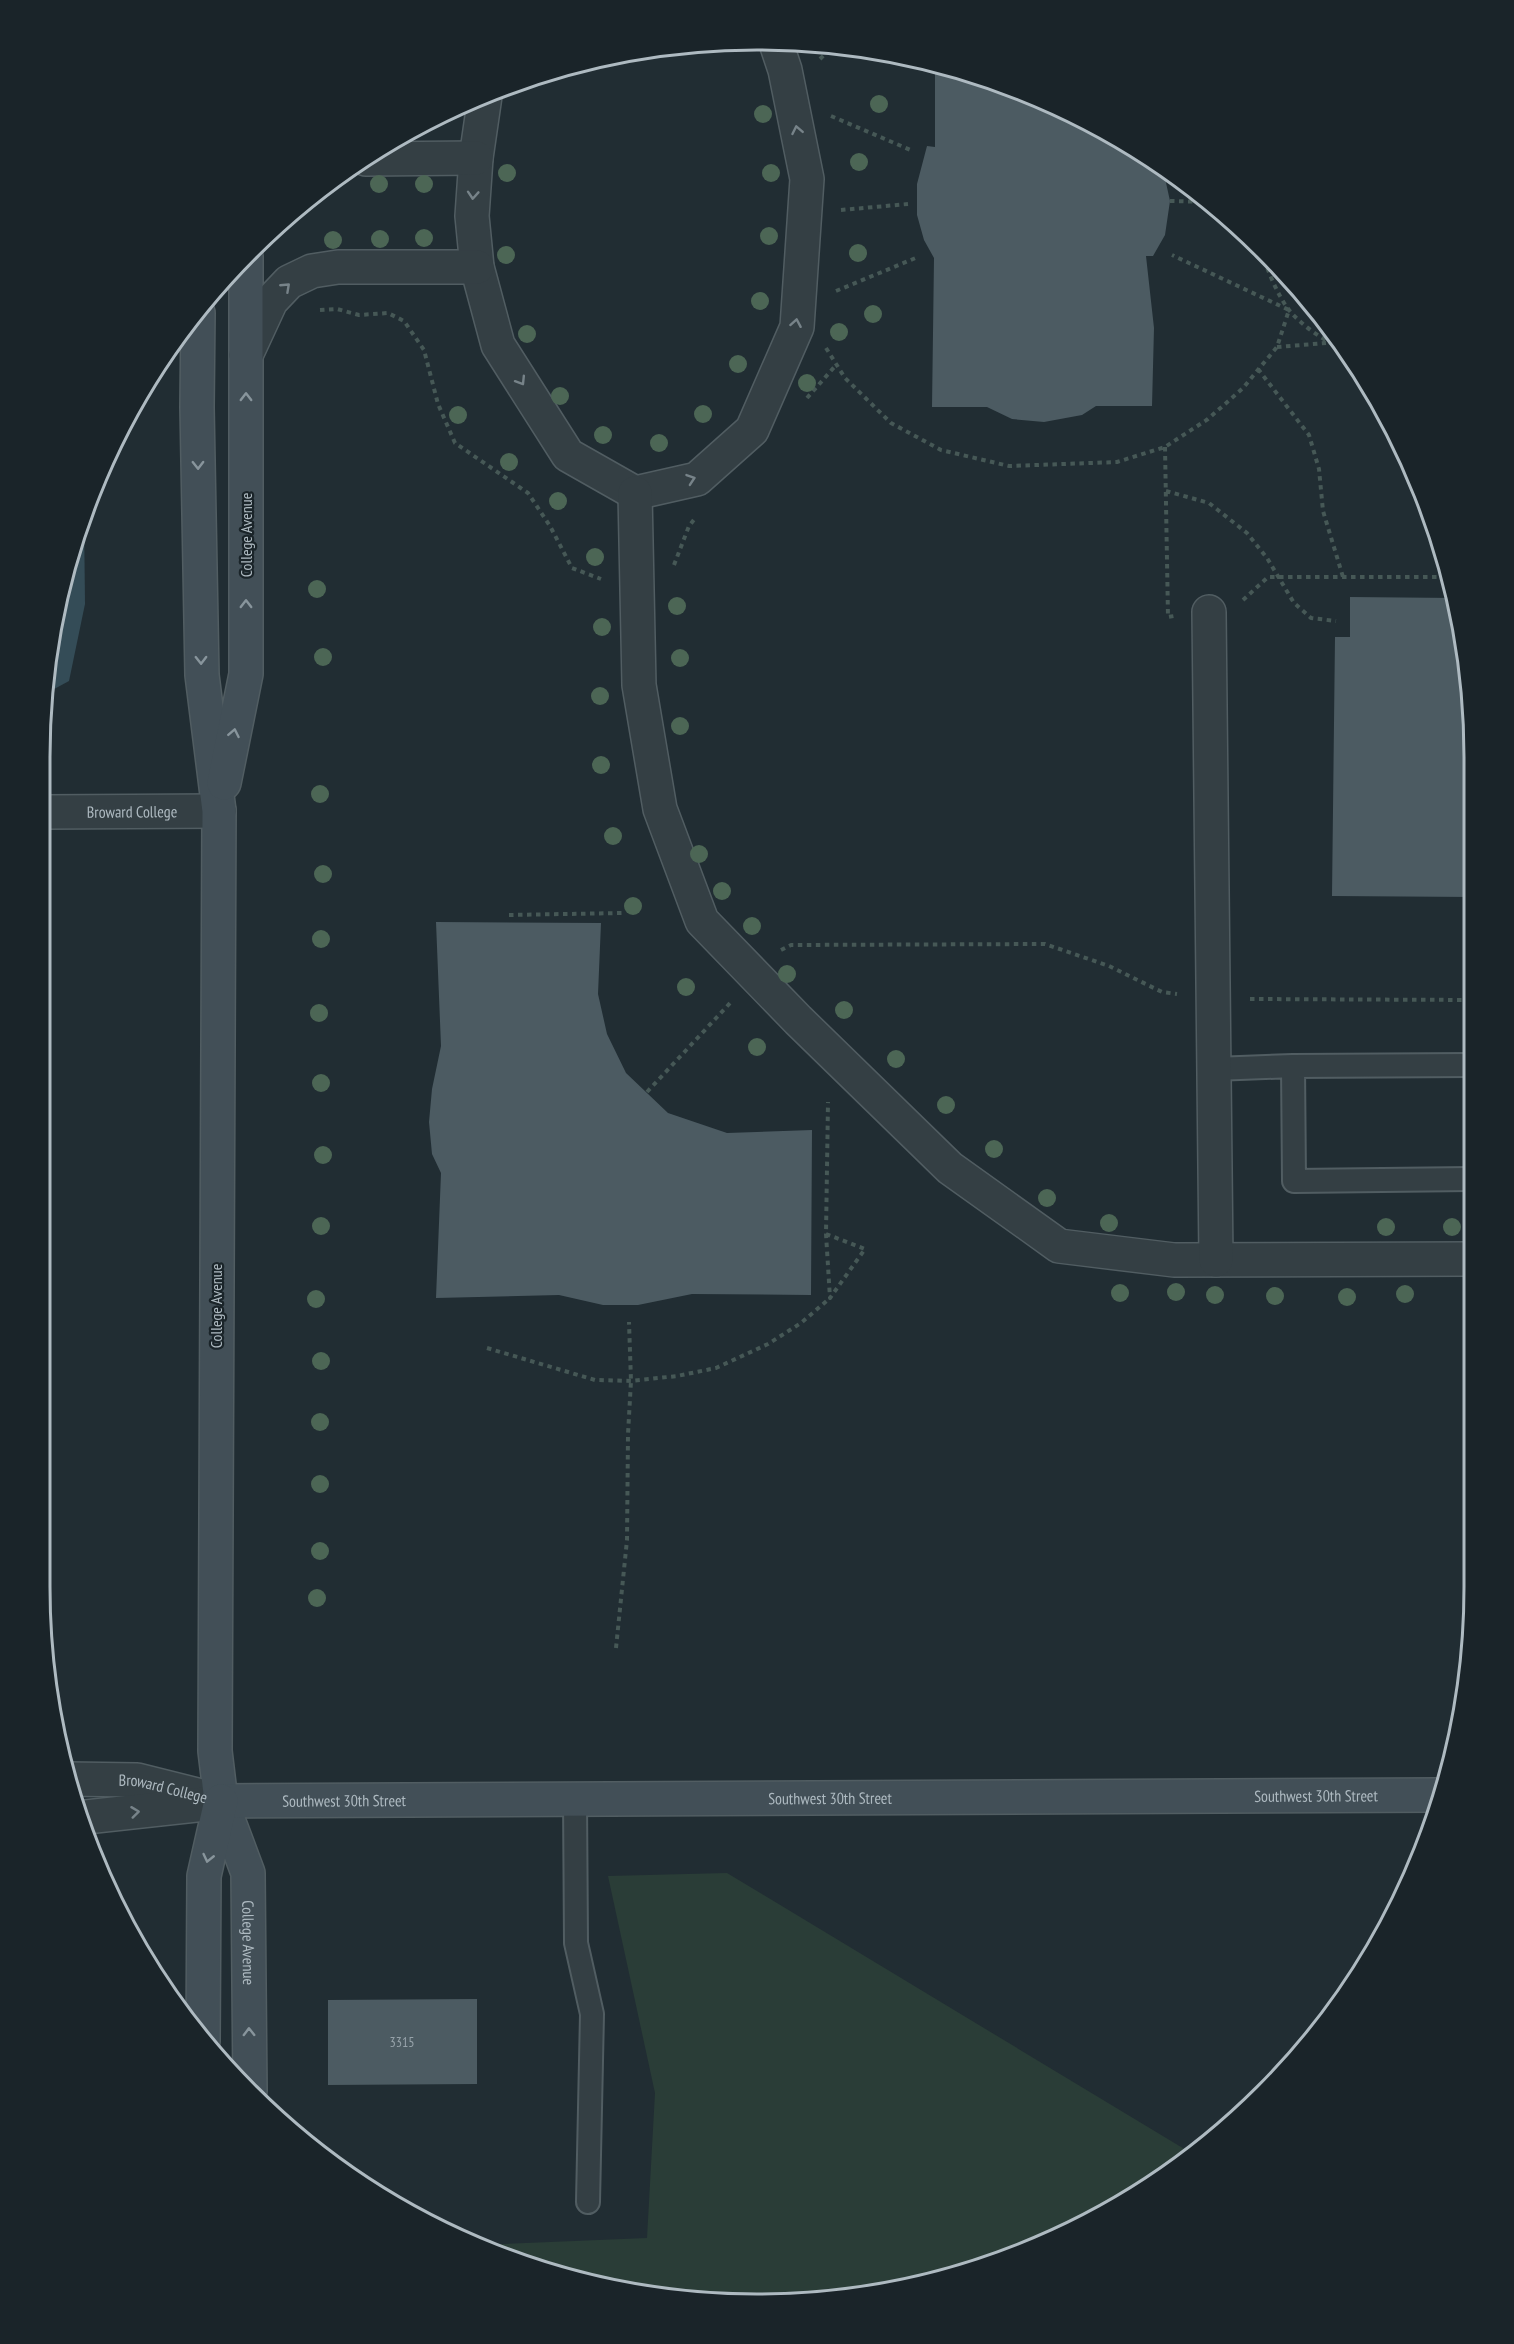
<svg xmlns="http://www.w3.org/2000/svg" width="1514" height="2344" font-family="'PT Sans Narrow',sans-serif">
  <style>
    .green { fill: #2a3d37 }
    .water { fill: #344c57 }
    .building { fill: #4c5b62 }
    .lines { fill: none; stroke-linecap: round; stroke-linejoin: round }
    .lane-casing { stroke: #515d62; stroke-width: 26 }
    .street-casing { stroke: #515d62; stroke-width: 36 }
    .secondary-casing { stroke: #515d62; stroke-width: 36 }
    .path { stroke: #465856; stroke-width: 4; stroke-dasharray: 4.5 4.5; stroke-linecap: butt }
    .lane { stroke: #343f44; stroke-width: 22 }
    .street { stroke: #343f44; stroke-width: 33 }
    .secondary { stroke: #424f57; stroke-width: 33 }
    .tree { fill: #4c6655 }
    .oneway { stroke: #778389 }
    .oneway2 { stroke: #88959c }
    .labels { text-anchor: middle; stroke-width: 4.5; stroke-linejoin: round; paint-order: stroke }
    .number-label { font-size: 14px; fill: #96a2a9 }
    .street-label { font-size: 16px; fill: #aebac1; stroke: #1a2429 }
    .rim { fill: none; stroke: #aebac1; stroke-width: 3 }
  </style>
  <rect width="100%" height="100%" fill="#212d33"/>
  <path class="green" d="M727,1873L1191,2153L1156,2184L1032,2250L943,2280L850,2299L710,2303L526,2267L479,2245L647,2238L655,2093L608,1876Z"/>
  <path class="water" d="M84,516L85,604L69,681L45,694C45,632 62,574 84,516Z"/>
  <path class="building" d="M935,65L987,77L1116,135L1163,169L1170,201L1165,235L1153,256H1146L1154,328L1152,406H1096L1082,415L1044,422L1012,419L987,407H932L934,258L924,240L917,215V184L927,146L935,147Z
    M1350,597L1455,598L1473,710V897L1332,896L1335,637H1350Z
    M436,922L601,923L598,994L607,1034L626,1073L668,1113L727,1133L812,1130L811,1295L692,1294L638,1305H603L559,1295L436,1298L441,1173L432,1154L429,1122L432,1089L441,1046Z
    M477,1999V2084L328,2085V2000Z"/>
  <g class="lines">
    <defs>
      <path id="lane" d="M1293,1066L1294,1181L1471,1179
        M1214,1069L1293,1066L1472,1065
        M575,1799L576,1943L592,2014L588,2202"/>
      <g id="street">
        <path d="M485,96L476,158L472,216L477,267L498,345L568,455L635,493L697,479L752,430L797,327L807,179L785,70L776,43"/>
        <path d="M366,159L476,158"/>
        <path d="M246,355L271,301L289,282L312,271L338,267H477"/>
        <path d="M635,493L639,685L660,809L702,921L798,1020L950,1168L1059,1246L1174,1260L1471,1259"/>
        <path d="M1209,612L1216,1260"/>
        <path id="s1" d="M45,812L219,811"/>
        <path id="s2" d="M68,1779L137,1780L221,1801"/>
        <path d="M77,1818L205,1804"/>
      </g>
      <g id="secondary">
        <path id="s3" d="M198,313L197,407L202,675L219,811L215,1751L221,1801L248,1873L250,2091"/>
        <path d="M224,783L246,674V256"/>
        <path id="s4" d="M221,1801L1438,1795"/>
        <path d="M203,2042L204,1876L221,1801"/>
      </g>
    </defs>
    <use href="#lane" class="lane-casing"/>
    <use href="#street" class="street-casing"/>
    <use href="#secondary" class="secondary-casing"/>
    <path class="path" d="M820,59L834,45
      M831,116L913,151
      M1170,201L1209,202
      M841,210L908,204
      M1262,251C1266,268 1278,296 1289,310C1302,326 1327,343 1346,350
      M836,291L918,257
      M320,310L337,309L359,315L388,313L404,321L424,350L438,404L455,443L528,493L550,526L572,568L601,579
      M1277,347L1326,343
      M826,348L845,378L891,423L941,450L1009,466L1117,462L1165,447L1208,419L1243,388L1277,347L1289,310L1172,255
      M1258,369L1309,435L1319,469L1323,511L1343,577
      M807,398L836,365
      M1165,447L1168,617L1174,616
      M1166,491L1209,503L1247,533L1267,558L1294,603L1311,618L1336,621
      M674,565L689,526L696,517
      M1243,600L1268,577H1451
      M509,915L622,913
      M781,950L791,945L1045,944L1109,966L1162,992L1177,994
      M1250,999L1472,1000
      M647,1092L732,1001
      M826,1234L865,1249L830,1298L826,1234L828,1102
      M487,1348L595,1380L631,1381L677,1376L716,1368L768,1344L801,1323L830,1298
      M616,1648L627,1540L628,1434L631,1381L629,1322"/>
    <use href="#lane" class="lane"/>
    <use href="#street" class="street"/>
    <use href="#secondary" class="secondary"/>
  </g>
  <g class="tree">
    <circle cx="879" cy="104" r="9"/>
    <circle cx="763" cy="114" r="9"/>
    <circle cx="859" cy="162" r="9"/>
    <circle cx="507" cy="173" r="9"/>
    <circle cx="771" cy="173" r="9"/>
    <circle cx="379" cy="184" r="9"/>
    <circle cx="424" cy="184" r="9"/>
    <circle cx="769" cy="236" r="9"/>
    <circle cx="424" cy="238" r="9"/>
    <circle cx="380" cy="239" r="9"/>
    <circle cx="333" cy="240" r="9"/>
    <circle cx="858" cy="253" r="9"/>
    <circle cx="506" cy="255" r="9"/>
    <circle cx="760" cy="301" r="9"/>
    <circle cx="873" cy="314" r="9"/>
    <circle cx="839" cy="332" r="9"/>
    <circle cx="527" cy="334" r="9"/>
    <circle cx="738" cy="364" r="9"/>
    <circle cx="807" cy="383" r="9"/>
    <circle cx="560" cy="396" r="9"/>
    <circle cx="703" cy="414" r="9"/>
    <circle cx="458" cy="415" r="9"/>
    <circle cx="603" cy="435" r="9"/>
    <circle cx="659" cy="443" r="9"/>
    <circle cx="509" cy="462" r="9"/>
    <circle cx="558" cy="501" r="9"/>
    <circle cx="595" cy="557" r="9"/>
    <circle cx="317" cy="589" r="9"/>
    <circle cx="677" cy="606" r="9"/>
    <circle cx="602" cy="627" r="9"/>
    <circle cx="323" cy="657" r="9"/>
    <circle cx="680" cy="658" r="9"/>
    <circle cx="600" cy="696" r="9"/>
    <circle cx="680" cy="726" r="9"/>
    <circle cx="601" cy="765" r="9"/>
    <circle cx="320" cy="794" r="9"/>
    <circle cx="613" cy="836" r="9"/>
    <circle cx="699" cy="854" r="9"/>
    <circle cx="323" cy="874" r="9"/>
    <circle cx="722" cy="891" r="9"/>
    <circle cx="633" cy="906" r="9"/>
    <circle cx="752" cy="926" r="9"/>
    <circle cx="321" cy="939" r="9"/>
    <circle cx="787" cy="974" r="9"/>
    <circle cx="686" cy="987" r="9"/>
    <circle cx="844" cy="1010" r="9"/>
    <circle cx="319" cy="1013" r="9"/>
    <circle cx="757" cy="1047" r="9"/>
    <circle cx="896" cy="1059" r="9"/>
    <circle cx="321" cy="1083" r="9"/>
    <circle cx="946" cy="1105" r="9"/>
    <circle cx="994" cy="1149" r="9"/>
    <circle cx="323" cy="1155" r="9"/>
    <circle cx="1047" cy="1198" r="9"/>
    <circle cx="1109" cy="1223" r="9"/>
    <circle cx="321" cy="1226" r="9"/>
    <circle cx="1386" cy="1227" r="9"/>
    <circle cx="1452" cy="1227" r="9"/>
    <circle cx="1176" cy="1292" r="9"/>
    <circle cx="1120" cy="1293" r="9"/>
    <circle cx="1405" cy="1294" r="9"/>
    <circle cx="1215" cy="1295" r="9"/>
    <circle cx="1275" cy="1296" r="9"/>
    <circle cx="1347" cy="1297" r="9"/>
    <circle cx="316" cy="1299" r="9"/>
    <circle cx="321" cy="1361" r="9"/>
    <circle cx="320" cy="1422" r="9"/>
    <circle cx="320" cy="1484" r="9"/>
    <circle cx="320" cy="1551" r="9"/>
    <circle cx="317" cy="1598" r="9"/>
  </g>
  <defs><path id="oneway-chevron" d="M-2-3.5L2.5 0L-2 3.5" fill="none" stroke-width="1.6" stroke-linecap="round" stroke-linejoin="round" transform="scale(1.5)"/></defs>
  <g class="oneway">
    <use href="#oneway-chevron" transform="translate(797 130) rotate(-101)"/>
    <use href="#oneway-chevron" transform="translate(473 195) rotate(94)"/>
    <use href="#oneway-chevron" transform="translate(286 287) rotate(-43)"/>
    <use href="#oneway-chevron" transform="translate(796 323) rotate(-80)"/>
    <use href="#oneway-chevron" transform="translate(521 381) rotate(58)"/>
    <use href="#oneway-chevron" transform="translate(691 479) rotate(-19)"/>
    <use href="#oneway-chevron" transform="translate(135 1812) rotate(-7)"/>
  </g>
  <g class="oneway2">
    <use href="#oneway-chevron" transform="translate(246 397) rotate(-90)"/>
    <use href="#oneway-chevron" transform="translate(198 465) rotate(89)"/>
    <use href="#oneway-chevron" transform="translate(246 604) rotate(-90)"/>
    <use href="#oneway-chevron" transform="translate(201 660) rotate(89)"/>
    <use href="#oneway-chevron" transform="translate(234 733) rotate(-79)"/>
    <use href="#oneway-chevron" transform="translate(208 1858) rotate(103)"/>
    <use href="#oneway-chevron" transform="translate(249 2032) rotate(-91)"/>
  </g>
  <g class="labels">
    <g class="number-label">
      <text x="402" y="2047">3315</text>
    </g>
    <g class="street-label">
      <text transform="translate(246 535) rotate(-90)" y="6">College Avenue</text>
      <text dy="6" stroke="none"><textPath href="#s1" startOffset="87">Broward College</textPath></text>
      <text transform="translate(216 1306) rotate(-90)" y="6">College Avenue</text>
      <text dy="6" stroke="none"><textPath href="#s2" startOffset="96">Broward College</textPath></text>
      <text dy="6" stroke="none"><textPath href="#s4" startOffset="1095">Southwest 30th Street</textPath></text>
      <text dy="6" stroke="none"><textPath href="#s4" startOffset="609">Southwest 30th Street</textPath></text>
      <text dy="6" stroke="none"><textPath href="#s4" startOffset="123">Southwest 30th Street</textPath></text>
      <text dy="6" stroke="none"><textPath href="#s3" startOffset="1636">College Avenue</textPath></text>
    </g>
  </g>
  <path d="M0 0H1514V2344H0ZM757 50H757A707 707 0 0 1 1464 757V1587A707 707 0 0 1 757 2294H757A707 707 0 0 1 50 1587V757A707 707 0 0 1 757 50Z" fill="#1a2429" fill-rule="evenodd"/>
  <path class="rim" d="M757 50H757A707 707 0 0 1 1464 757V1587A707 707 0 0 1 757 2294H757A707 707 0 0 1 50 1587V757A707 707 0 0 1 757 50Z"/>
</svg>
